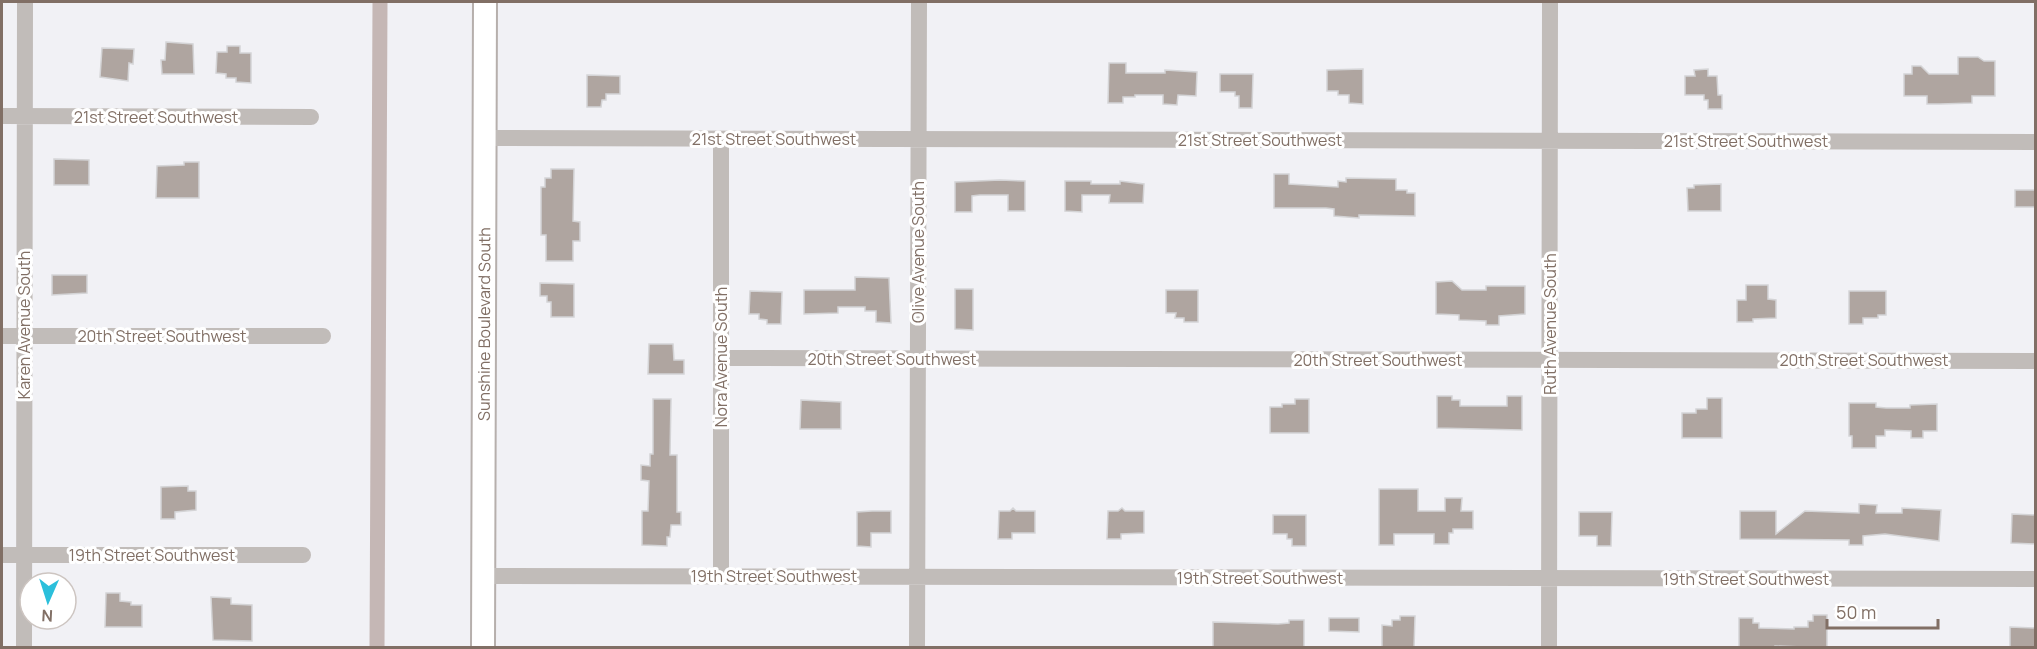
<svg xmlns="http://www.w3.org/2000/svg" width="2037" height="649" font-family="Manrope,sans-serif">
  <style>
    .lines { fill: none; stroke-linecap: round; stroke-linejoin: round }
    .canal { stroke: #c5b7b5; stroke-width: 15 }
    .building { fill: #afa5a0; stroke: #d4d4d6; stroke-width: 1.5 }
    .secondary-casing { stroke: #b6afac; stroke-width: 26 }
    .street { stroke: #c1bcb9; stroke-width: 16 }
    .secondary { stroke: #fff; stroke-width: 22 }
    .labels { text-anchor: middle; stroke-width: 6; stroke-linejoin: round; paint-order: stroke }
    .street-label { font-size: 16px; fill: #816f65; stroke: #fff }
  </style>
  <rect width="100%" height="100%" fill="#f1f1f5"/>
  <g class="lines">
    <path class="canal" d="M377,648L380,2"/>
  </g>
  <path class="building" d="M166,42L193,44L194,74H162L161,60H165Z
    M227,46H240V53H251V83L236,82V78H226V74L216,73L217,52H227Z
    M102,48L134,49L133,64L129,63L128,81L100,77Z
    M1958,57H1978L1984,61H1995V96H1972V103L1940,104H1927V96H1904V74H1912V66H1921L1929,74H1958Z
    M1109,63H1126V73H1165V70L1197,72L1196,96L1178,95L1177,105L1163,104V95H1135V97H1123V103H1108Z
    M1363,69V104L1349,103V95H1338V91H1327V70Z
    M1708,69V76H1717L1718,95H1722V109H1708V100H1704V95H1685V76H1695L1694,70Z
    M1220,74H1253L1252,108H1239V96H1235V92H1220Z
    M587,75L620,76V94H606V100H602L601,107H587Z
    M54,159L89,160V185H54Z
    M184,162H199V198H156L157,166L184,165Z
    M551,169H574L573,221L580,222V241H573V261H546V235H541V187H545V178H551Z
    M1274,174H1289V184L1338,187V181L1346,182V178L1396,179V190H1407V193H1415V216L1359,215V218L1334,216V209L1326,208H1274Z
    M1000,180L1025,181V211H1008V195H980L972,196V212H955V182Z
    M1065,181H1091V184H1120V181L1144,184L1143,203H1109L1110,195H1082V212L1065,211Z
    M1721,184V211H1688L1687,188H1694V185Z
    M2015,190H2036V207H2015Z
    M52,275H87V293L52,295Z
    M855,277L889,278L891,323L876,322V311H865V307H838V313L804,314V290H855Z
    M1452,281L1462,290H1486V286H1525V314L1499,316V325H1486V321L1459,320V315L1436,314V282Z
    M540,283L574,284V317H551V302H547V296H540Z
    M1746,285H1768V299L1776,300V318L1753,319V322H1737V300H1746Z
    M955,289H973V330L955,329Z
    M1166,290H1198V322H1184V318H1175L1176,313H1166Z
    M750,291L782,292L781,324H767V320L759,319V314H749Z
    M1849,291H1886V315H1878V318H1863V324H1849Z
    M649,344H673L674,360H684V374H648Z
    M1437,396H1452V400H1460V406H1507V396H1522V430L1437,428Z
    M1707,398H1722V438H1682V413H1696V409H1707Z
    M653,399H671L670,455H677V512H681V525H671L670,537H667V546L642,545V511H648L649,481L641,480V465L650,466V454H653Z
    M1295,399H1309V433H1270V407H1282V404H1295Z
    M801,400L841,402V429H800Z
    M1849,403H1876V407L1886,408H1910V405L1937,404V431H1923V438H1911V431L1885,430V436H1876V448H1852V436H1849Z
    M188,486V491H196V510L175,512V519H161V487Z
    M1379,489H1418V511H1445V498H1462L1461,511H1473V529H1453V533H1449V544H1434V534H1394V545H1379Z
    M1859,504L1877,505L1876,513H1902V508L1941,510L1939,541L1885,534L1863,536V545H1849V540L1740,539V511H1776V534L1805,511L1859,513Z
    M1013,508L1016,511H1035V533H1012V539H998L999,511H1010Z
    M1122,508L1125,511H1144V533L1121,534V539H1107L1108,511H1118Z
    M872,511H891V533H871V547L857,546V512Z
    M1579,512H1612L1611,546H1597V536H1579Z
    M2012,514L2036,515V544L2011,543Z
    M1273,515H1306V546H1292V539H1287V534H1273Z
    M106,593H120V601L131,602V605H142V627H105Z
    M211,597L231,598V604L252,605V641L213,640Z
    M1813,615H1827V648L1775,646V648H1739V618H1753V623H1759V628L1794,629V627H1808V621H1813Z
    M1400,616H1415L1414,648H1382V625L1392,626V620H1400Z
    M1329,618H1359V632L1329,631Z
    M1289,620H1304V648H1213V622L1278,624L1289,623Z
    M2010,627L2036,628V648H2010Z"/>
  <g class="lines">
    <defs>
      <g id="secondary">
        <path id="s1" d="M483,648L485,2"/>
      </g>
    </defs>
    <use href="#secondary" class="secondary-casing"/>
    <path class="street" d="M2,116L311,117
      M485,138L2036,142
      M721,139V576
      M2,336H323
      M721,358L2036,361
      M2,555H303
      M484,576L2036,579
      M24,648L25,2
      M917,648L919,2
      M1549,648L1550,2"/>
    <use href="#secondary" class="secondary"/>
  </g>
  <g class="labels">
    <g class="street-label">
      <text x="156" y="123">21st Street Southwest</text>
      <text x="774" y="145">21st Street Southwest</text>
      <text x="1260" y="146">21st Street Southwest</text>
      <text x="1746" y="147">21st Street Southwest</text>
      <text transform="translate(918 252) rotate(-90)" y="6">Olive Avenue South</text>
      <text transform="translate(1550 324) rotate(-90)" y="6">Ruth Avenue South</text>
      <text transform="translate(24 325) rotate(-90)" y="6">Karen Avenue South</text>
      <text dy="6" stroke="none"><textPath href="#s1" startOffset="324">Sunshine Boulevard South</textPath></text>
      <text x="162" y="342">20th Street Southwest</text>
      <text transform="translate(721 357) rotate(-90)" y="6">Nora Avenue South</text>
      <text x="892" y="365">20th Street Southwest</text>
      <text x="1378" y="366">20th Street Southwest</text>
      <text x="1864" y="366">20th Street Southwest</text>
      <text x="152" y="561">19th Street Southwest</text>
      <text x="774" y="582">19th Street Southwest</text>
      <text x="1260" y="584">19th Street Southwest</text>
      <text x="1746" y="585">19th Street Southwest</text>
    </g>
  </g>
  <rect width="2037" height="649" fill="none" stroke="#816f65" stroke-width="6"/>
  <g transform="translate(48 601) rotate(183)"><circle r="28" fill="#ffffff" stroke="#cdc5c1" stroke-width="1.5"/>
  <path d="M0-4.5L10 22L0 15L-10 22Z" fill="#2bbfdb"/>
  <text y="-9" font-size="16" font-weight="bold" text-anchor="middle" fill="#816f65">N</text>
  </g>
  <path d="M1827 619v9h111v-9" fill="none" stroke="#816f65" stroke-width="3"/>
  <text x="1836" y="619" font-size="18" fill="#816f65" stroke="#ffffff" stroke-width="4.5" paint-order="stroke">50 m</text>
</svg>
